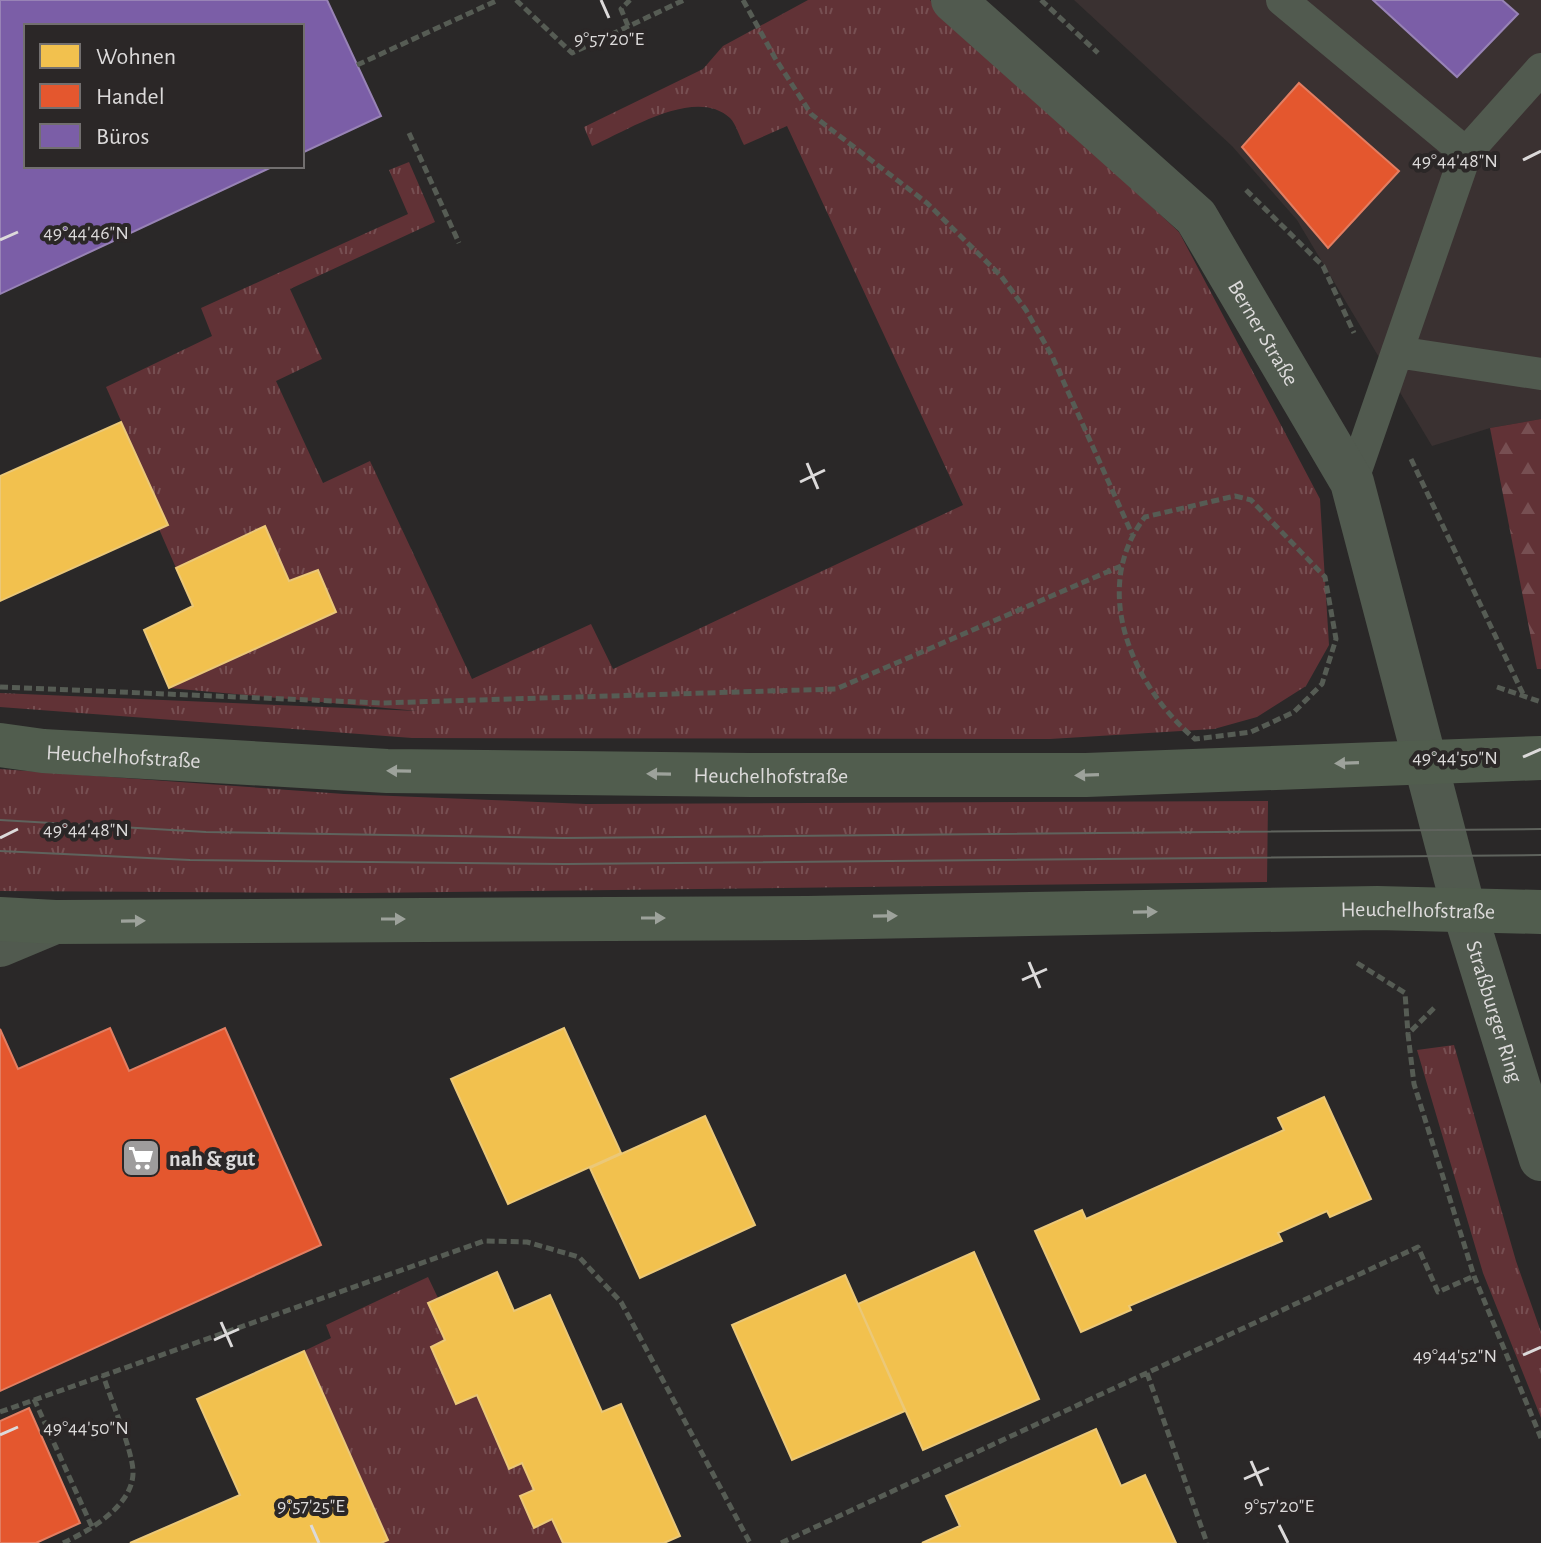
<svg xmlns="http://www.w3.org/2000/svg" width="1541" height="1543" font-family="'Alegreya Sans',sans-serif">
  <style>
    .built { fill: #3a3131 }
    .grass { fill: url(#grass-tufts) }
    .forest { fill: url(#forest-firs) }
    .homes { fill: #f2c14e; stroke: #ebc878; stroke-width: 2 }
    .shops { fill: #e4572e; stroke: #e27e62; stroke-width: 2 }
    .offices { fill: #7b5ea7; stroke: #9883b6; stroke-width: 2 }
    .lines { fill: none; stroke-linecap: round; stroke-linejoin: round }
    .path { stroke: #565c54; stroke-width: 5; stroke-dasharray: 8 4; stroke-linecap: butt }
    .service { stroke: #515a4f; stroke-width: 32 }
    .minor { stroke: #515a4f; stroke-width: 44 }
    .tertiary { stroke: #515a4f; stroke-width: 44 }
    .secondary { stroke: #515d4e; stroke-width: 44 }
    .tram { stroke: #5f635d; stroke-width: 2 }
    .oneway { fill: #9da29b }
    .ticks { fill: none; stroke: #dcdada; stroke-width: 3 }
    .labels { text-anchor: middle; stroke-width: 8; stroke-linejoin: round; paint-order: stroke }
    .street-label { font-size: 22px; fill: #dcdada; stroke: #2b2727 }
    .poi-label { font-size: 22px; font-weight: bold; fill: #dcdada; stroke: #2b2727; text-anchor: start }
    .ticks-label { font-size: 20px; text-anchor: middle; fill: #dcdada; stroke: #2b2727; stroke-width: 8; stroke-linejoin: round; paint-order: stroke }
  </style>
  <defs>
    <pattern id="grass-tufts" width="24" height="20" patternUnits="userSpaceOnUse" patternTransform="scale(2)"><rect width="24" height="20" fill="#613236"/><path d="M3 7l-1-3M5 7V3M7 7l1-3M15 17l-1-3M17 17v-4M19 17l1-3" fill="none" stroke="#774f52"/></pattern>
    <pattern id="forest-firs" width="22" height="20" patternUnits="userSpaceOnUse" patternTransform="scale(2)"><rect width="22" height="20" fill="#613236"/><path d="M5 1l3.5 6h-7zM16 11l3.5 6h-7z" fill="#774f52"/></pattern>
  </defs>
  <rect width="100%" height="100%" fill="#2a2828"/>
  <path class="built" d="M1074,0H1541V419L1490,428L1432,446L1297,220L1232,146Z"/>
  <path class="grass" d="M808,0H930L1179,232L1320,499L1329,645L1306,686L1257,717L1214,729L1050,739L412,738L0,707V693L418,711L169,688L336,611L318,570L289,581L265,527L176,568L159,529L167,525L106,387L212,336L201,308L408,214L389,170L409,162L435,222L290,289L322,359L276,381L323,483L370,461L472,679L591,624L613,669L963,505L787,126L744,145C740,138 736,124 730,118C695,86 627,131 592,146L584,127L703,69L723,46Z
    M0,769L344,794L586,804L1268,801L1267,882L364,893L0,891Z
    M1454,1045L1516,1261L1541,1332V1418L1483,1273L1417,1050Z
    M428,1277L438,1298L428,1303L445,1340L431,1347L456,1404L477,1395L509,1468L522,1463L534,1490L520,1496L535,1527L552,1519L563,1543H381L388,1539L304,1351L331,1338L326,1325Z"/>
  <path class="forest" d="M1541,419V669H1537L1490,428Z"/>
  <path class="homes" d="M121,422L168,525L0,601V476Z
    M265,526L289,581L318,570L336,612L169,688L144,630L193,606L176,568Z
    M564,1028L621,1153L508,1204L451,1079Z
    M1324,1097L1371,1199L1330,1217L1327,1211L1278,1233L1282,1241L1129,1306L1131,1310L1081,1332L1035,1231L1082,1210L1086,1219L1284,1130L1278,1118Z
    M705,1116L755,1225L640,1278L590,1168Z
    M974,1252L1039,1399L923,1450L858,1304Z
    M497,1272L514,1311L550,1295L602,1412L621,1404L680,1536L664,1543H563L552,1519L534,1528L520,1496L534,1490L522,1463L509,1469L477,1395L456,1404L431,1347L445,1340L428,1303Z
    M845,1275L905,1411L792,1460L732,1325Z
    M304,1351L388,1540L381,1543H130L240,1495L197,1399Z
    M1096,1429L1121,1486L1145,1475L1176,1543H922L960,1526L946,1496Z"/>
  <path class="shops" d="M1299,83L1399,171L1328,248L1242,147Z
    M110,1028L129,1071L225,1028L321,1245L0,1391V1029L18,1069Z
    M29,1408L80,1523L36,1543H0V1421Z"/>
  <path class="offices" d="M0,0H327L381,116L302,153V26H26V166H274L0,294Z
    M1373,0H1502L1518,14L1457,77Z"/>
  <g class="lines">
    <path class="path" d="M516,0L572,53L684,0
      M743,0L775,58L811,114L927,203L1001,276L1026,310L1052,356L1132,534
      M1041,0L1098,53
      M628,26L621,9L630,0
      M357,65L498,0
      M409,133L459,243
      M1246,190L1323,266L1354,333
      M1411,459L1524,696
      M1235,496L1251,500L1325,577L1336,639L1322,684L1294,712L1251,732L1195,739C1133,687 1089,589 1145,517Z
      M0,687L381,703L836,689L1121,566
      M1497,687L1541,702
      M1357,963L1405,993L1408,1034
      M1434,1008L1408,1034L1414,1084L1474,1276L1541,1438
      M1147,1373L1207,1543
      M34,1399L92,1527
      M0,1412L484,1241L527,1242L579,1257L621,1302L750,1543
      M63,1543C89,1531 135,1505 133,1470C131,1447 111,1400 103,1375
      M781,1543L1418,1247L1438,1292L1474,1276"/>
    <path class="service" d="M1282,0L1466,153
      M1397,352L1541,374
      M1352,482L1466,153L1541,69"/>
    <g class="minor">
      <path id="s1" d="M953,0L1196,217L1352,482L1464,910"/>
      <path d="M0,945L55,922"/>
    </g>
    <path class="tertiary" id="s2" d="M1464,910L1541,1159"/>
    <g class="secondary">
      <path id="s3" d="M0,745L43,751L387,771L750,775H1086L1541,758"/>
      <path id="s4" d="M0,919L55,922L807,918L1377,908L1541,912"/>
    </g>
    <path class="tram" d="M0,820L206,832L564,838L1541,829
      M0,851L190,860L566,864L1541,855"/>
  </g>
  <defs><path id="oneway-solid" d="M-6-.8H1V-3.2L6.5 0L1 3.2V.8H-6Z" transform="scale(2)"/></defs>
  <g class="oneway">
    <use href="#oneway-solid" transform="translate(1347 763) rotate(178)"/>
    <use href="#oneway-solid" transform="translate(399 771) rotate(-179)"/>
    <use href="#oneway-solid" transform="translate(659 774) rotate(-179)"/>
    <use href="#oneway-solid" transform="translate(1087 775) rotate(178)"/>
    <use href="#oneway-solid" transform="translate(1145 912) rotate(-1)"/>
    <use href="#oneway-solid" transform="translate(885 916) rotate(-1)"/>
    <use href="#oneway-solid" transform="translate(653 918)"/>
    <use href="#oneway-solid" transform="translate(393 919)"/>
    <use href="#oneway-solid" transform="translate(133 921) rotate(-1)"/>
  </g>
  <path class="ticks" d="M601,0L609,18M1523,160L1541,151M0,240L18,232M807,463L818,489M800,482L825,470M1523,757L1541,749M0,838L18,829M1029,962L1040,988M1022,980L1047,969M221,1322L232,1347M214,1340L239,1329M1523,1355L1541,1347M0,1435L18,1427M1251,1461L1262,1486M1244,1479L1269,1468M311,1525L319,1543M1279,1525L1288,1543"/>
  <defs>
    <symbol id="supermarket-square" viewBox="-11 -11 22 22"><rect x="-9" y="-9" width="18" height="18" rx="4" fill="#9e9c9c" stroke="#2b2727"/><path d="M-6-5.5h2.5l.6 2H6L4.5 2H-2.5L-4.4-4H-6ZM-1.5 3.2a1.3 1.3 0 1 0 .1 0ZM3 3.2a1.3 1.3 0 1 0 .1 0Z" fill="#fff"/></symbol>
  </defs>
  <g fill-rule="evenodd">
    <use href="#supermarket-square" x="119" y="1136" width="44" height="44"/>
  </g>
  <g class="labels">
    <g class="street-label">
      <text dy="8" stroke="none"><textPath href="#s1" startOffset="460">Berner Straße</textPath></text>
      <text dy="8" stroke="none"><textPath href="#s3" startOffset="124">Heuchelhofstraße</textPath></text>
      <text dy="8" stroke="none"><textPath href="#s3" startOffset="772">Heuchelhofstraße</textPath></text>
      <text dy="8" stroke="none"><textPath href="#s4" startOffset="1418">Heuchelhofstraße</textPath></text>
      <text dy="8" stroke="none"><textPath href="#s2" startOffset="106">Straßburger Ring</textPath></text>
    </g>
    <g class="poi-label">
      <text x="169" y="1166">nah &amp; gut</text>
    </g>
  </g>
  <g class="ticks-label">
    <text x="609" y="45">9°57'20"E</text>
    <text x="1455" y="167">49°44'48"N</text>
    <text x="86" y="239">49°44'46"N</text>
    <text x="1455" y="764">49°44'50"N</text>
    <text x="86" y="836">49°44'48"N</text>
    <text x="1455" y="1362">49°44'52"N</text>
    <text x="86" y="1434">49°44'50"N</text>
    <text x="311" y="1512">9°57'25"E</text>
    <text x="1279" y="1512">9°57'20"E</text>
  </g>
  <rect x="24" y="24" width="280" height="144" fill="#2b2727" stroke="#726f6f" stroke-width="2"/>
  <rect x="40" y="44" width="40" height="24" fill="#f2c14e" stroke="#726f6f" stroke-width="2"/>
  <text x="96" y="64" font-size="24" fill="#dcdada">Wohnen</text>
  <rect x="40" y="84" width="40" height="24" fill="#e4572e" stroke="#726f6f" stroke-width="2"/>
  <text x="96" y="104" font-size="24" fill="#dcdada">Handel</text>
  <rect x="40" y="124" width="40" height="24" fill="#7b5ea7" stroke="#726f6f" stroke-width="2"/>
  <text x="96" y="144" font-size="24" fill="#dcdada">Büros</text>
</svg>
